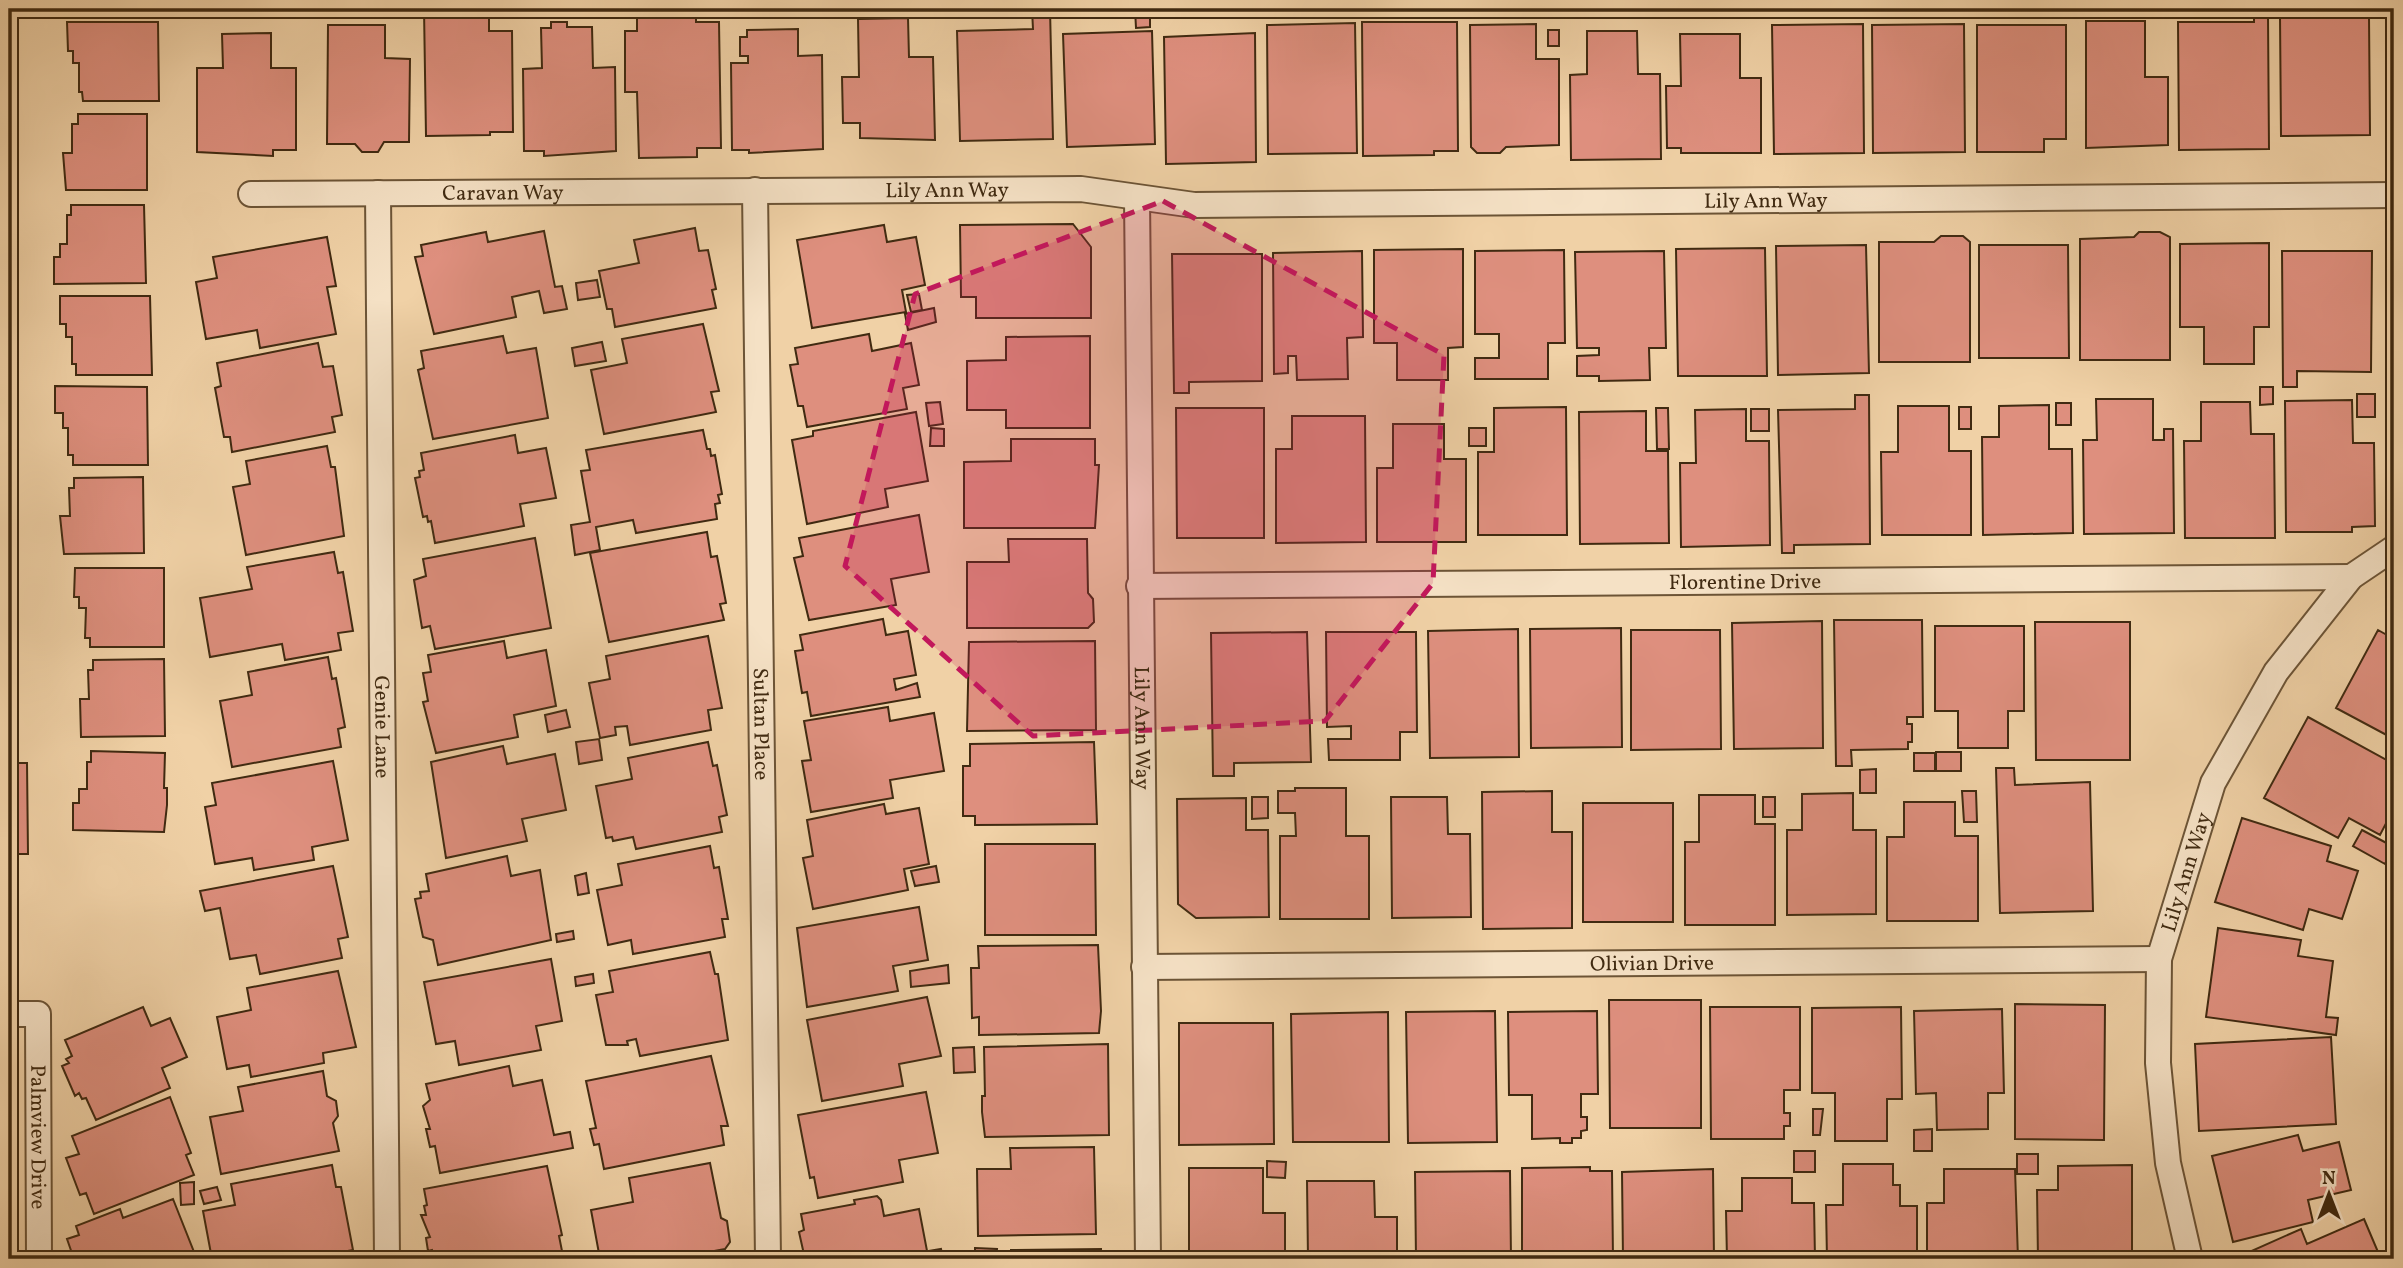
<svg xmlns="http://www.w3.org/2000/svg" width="2403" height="1268" font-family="Vollkorn,serif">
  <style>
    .building { fill: #de8f7e; stroke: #402a11; stroke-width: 2 }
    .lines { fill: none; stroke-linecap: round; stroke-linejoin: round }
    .service-casing { stroke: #6c5436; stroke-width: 28 }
    .service { stroke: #f5e1c5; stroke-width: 24 }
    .marked { fill: #c2185b; fill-opacity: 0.2; stroke: #c2185b; stroke-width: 5; stroke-dasharray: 14 9; stroke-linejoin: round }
    .labels { text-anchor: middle; stroke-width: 6; stroke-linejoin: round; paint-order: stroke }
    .street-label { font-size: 21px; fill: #402a11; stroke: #f5e1c5 }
  </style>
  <rect width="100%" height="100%" fill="#f0d1a6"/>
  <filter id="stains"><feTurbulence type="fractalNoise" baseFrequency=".00286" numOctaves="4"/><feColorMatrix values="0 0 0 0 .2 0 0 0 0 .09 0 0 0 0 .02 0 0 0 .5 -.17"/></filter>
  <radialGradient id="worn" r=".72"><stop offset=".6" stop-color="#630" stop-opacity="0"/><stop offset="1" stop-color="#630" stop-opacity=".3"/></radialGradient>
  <path class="building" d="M424,9H489V31H512L513,132H490V135L426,136Z
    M1032,9H1050L1053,139L960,141L957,31L1033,29Z
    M1135,9H1153H1150V27L1136,28Z
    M1334,9H1356V13H1335Z
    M2295,12H2345V16H2369L2370,135L2281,136L2280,16H2295Z
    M637,16H696V22H719L721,148H697V157L639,158L637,92H625V31H637Z
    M2254,16H2268L2269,149L2179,150L2178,22H2254Z
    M908,18L909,57H933L935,140L860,138V123H843L842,77H859L858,19Z
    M2086,21H2145V77H2168V145L2086,148Z
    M67,22H158L159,101H83L82,92H79V63H73V51H68Z
    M551,22H567V27H592L593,68L615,67L616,151L544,156V151H524L523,69L542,68L541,28H551Z
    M1362,22H1457L1458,151H1434V155L1363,156Z
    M1355,23L1357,153L1268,154L1267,25Z
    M1536,24V59H1559V145L1506,147L1500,153H1477L1471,147L1470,25Z
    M1863,24L1864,153L1774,154L1772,25Z
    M1964,24L1965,152L1873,153L1872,25Z
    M328,25H385V58L410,59L409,142H384L378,152H362L355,144H327Z
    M1977,25H2066V139H2044V152H1977Z
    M798,29V56L822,55L823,149L749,153V150H732L731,63H748V56H740V37H747V30Z
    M1548,30H1559V46H1548Z
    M1152,31L1155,144L1067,147L1063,34Z
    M1587,31H1637L1638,74H1660L1661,159L1571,160L1570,75L1587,74Z
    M271,33V68H296V150H273V156L197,152V68H223L222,34Z
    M1255,33L1256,162L1166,164L1164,37Z
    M1680,34H1740V78H1761V153H1681V148H1667L1666,86H1681Z
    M78,114H147V190H66L63,153H72V124H78Z
    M71,205H144L146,283L54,284V257H60V244H67V215H71Z
    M1073,224L1091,247V318H976V297H961L960,225Z
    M884,225L887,242L916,237L925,285L902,290L906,312L812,328L797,240Z
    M695,228L699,251L708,250L716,289L712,290L716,308L615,327L612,309H607L599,271L639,263L634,240Z
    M544,231L555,287L562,286L567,309L544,313L539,291L512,297L516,317L434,334L415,257L423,256L421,245L486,232L488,242Z
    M2139,232H2160L2170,237V360H2080V239L2134,237Z
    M1941,236H1963L1970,242V362H1879V242H1934Z
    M327,237L336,286L327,287L336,334L260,348L257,330L206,339L196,282L217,278L213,257Z
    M2269,243V327H2254V364H2204V327H2180V244Z
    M1866,245L1869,373L1778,375L1776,246Z
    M1979,245H2068L2069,358H1979Z
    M1765,248L1767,376H1678L1676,249Z
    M1463,249V347L1448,348V380H1397V343H1374V250Z
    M1564,250L1565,343H1548V379H1475V358H1499V334H1475V251Z
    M1362,251L1363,337L1347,338L1348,379L1297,380L1296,356H1288V373L1274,374L1273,253Z
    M1664,251L1666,348H1649L1650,380L1599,381V376H1577V356L1599,355V348H1577L1575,252Z
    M2282,251H2372L2371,372L2297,371V387H2283Z
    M1172,254H1262V381L1189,382V393H1174Z
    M597,280L600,297L578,300L576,283Z
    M919,294L922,310L911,312L907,295Z
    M60,296H150L152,375H76V364H72V337H66V324H60Z
    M934,308L936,322L908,330L905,314Z
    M703,324L719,391L711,392L716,412L604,434L591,370L627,363L622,339Z
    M869,334L872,351L911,343L919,385L903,388L907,409L807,427L803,406H798L790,365L798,364L795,348Z
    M503,336L507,353L536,348L548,418L433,439L418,370L424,368L421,351Z
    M1090,336V428H1006V410H967V361L1006,360V337Z
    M602,342L606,361L575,366L572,348Z
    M318,343L323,367L333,366L342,415L332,417L335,432L232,452L230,437H224L215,388L221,386L217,363Z
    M55,386L147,387L148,465H73V455H68V428H63V413H55Z
    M2260,387H2273V404L2260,405Z
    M2357,394H2375V417H2357Z
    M1855,395H1869L1870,544L1794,545V553H1782L1778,410L1855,409Z
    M2096,399H2153V440H2164V429H2173L2174,533L2084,534L2083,440H2097Z
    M2352,400L2353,443H2374L2375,526L2352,527V532H2286L2285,401Z
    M940,402L943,424L929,426L926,403Z
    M2201,402H2250L2251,434H2274L2275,538H2185L2184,441H2201Z
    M2056,403H2071V425H2056Z
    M2049,405V449H2072L2073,533L1983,535L1982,437H1999V406Z
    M1898,406H1949V451H1971V535H1882L1881,452H1898Z
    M1566,407L1567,535H1478V452H1494V408Z
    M1959,407H1971V429H1959Z
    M1176,408H1264V538H1177Z
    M1656,408H1668L1669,449H1657Z
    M1746,409V441H1769L1770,545L1681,547L1680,463H1696L1695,410Z
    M1751,409H1769V431H1751Z
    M1646,411V451H1668L1669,543L1580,544L1579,412Z
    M916,412L928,481L885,489L888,507L807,524L792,440L813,436V431Z
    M1292,416H1365L1366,542L1276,543V449H1292Z
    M1393,424H1444V459H1466V542H1377V468H1393Z
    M931,428L944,429V446H930Z
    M1469,428H1486V446H1469Z
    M703,430L707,449H710L711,456L715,455L722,494L718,495L720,503L715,504L717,519L636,533L633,520L596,527L600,550L575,555L571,525L590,522L581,471L590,470L586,450Z
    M515,435L518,453L546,448L556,498L520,504L524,526L435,543L431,521L428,522L427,516L423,517L415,478L420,477L419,471L424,470L421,453Z
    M1011,439H1095V465H1099L1095,528H964V462L1011,461Z
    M327,446L331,467H335L344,536L246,555L233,487L250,484L246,461Z
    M143,477L144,553L64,554L60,516H70L69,488H74V478Z
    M919,515L929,572L891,579L896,605L809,620L794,558L803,556L799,538Z
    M707,532L711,557L717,556L726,603L720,604L724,620L609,642L590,553Z
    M535,538L551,628L435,649L430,626L422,628L414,580L426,576L423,559Z
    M1008,539H1087L1088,593L1093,599L1094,622L1088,628H967V562H1009Z
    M334,552L338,573L343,572L353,631L338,633L341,650L285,660L282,644L210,657L200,598L252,589L247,567Z
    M75,568H164V647H90V638H85L86,608H79V597H74Z
    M883,619L886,635L908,631L916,675L894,679L896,690L917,683L920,697L811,716L807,692L802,693L795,651L803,650L800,635Z
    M1834,620H1922L1923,717H1907V724H1912V742H1908V749L1851,750L1852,766H1836Z
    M1822,621L1823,748L1734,749L1732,623Z
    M2035,622H2130V760H2036Z
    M1935,626H2024V711H2008V748H1958V711H1935Z
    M1621,628L1622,747L1531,748L1530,629Z
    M1518,629L1519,757L1430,758L1428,631Z
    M1631,630H1720L1721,749L1631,750Z
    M2378,630L2394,639V739L2336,708Z
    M1307,632L1311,762L1234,763V776H1213L1211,633Z
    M1326,632H1416L1417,732H1400V760H1329L1328,739H1351V726L1327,727Z
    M708,636L722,708L708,710L711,730L630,745L627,726L615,727L616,735L600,738L589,683L610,679L606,656Z
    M504,641L507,658L546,650L556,706L514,715L518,737L436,753L423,702L428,701L423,673L431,672L428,655Z
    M1095,641L1096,730L967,731L969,642Z
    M328,657L332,679L336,678L345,727L338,729L341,747L232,767L220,701L252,695L248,672Z
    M164,659L165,736L81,737L80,699H89L88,670H93V660Z
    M888,707L890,721L934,713L944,771L890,780L893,798L811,812L802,761L811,760L804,721Z
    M566,710L570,727L548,732L545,715Z
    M2308,717L2394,764V773L2388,784L2394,787V808L2380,835L2349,818L2338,838L2264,798Z
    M599,739L602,760L579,764L576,742Z
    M708,742L713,766L717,765L727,815L719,817L722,832L636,849L633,837L613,841L612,837L606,838L596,786L632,779L628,758Z
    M1094,742L1097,824L975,825V816H963V766H970V744Z
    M503,746L507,764L555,754L566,810L522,819L527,841L446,858L431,762Z
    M91,751L165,753L164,788H167V805L164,832L73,830V803H79V789H87V762H91Z
    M1936,752H1961V771H1936Z
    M1914,753H1935V771H1914Z
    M333,761L348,840L312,847L314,860L254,870L252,858L215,864L205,807L216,805L212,783Z
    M9,763H27L28,854H9Z
    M1996,768H2014L2015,785L2090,782L2093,911L2000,913Z
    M1876,769V793H1860V770Z
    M1295,788H1346V836H1369V919H1280V836H1296L1295,813H1278V791H1295Z
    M1552,791V832H1572V928L1483,929L1482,792Z
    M1962,791H1976L1977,822H1964Z
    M1853,793V830H1876V914L1787,915V830H1802V794Z
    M1699,795H1755V824H1775V925H1685V842H1699Z
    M1252,797H1268V818L1252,819Z
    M1391,797H1447L1448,834H1470L1471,917L1392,918Z
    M1763,797H1775V817H1763Z
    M1246,798V830H1268L1269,917L1196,918L1178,904L1177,799Z
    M1904,802H1955V836H1978V921H1887V837H1904Z
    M1583,803H1673V922H1583Z
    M884,804L886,814L919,808L929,864L904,869L908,890L813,909L803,858L813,856L807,820Z
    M2242,818L2331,846L2327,861L2358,871L2342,919L2309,909L2303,930L2215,902Z
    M2362,830L2394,847L2385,864L2353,846Z
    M985,844H1095L1096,935H985Z
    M710,846L714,868L719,867L728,919H722L725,937L633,954L631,940L608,945L597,890L622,885L618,864Z
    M507,856L511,876L540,870L551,940L438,965L433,940L423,937L415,899L421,898L420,892L429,891L426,874Z
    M333,866L348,937L338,939L342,958L260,974L256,955L230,959L220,908L205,911L200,891Z
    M936,866L939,882L915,886L911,871Z
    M586,873L589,893L578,895L575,876Z
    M919,907L928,960L893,966L898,991L807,1007L797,928Z
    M2218,928L2301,940L2298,956L2333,961L2326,1017L2338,1018L2336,1035L2206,1017Z
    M573,931L574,939L557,942L556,934Z
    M1098,945L1101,1011L1099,1033L979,1035V1017L972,1018L971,968H979L978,946Z
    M710,952L715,974H718L728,1040L640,1056L636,1039L627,1041L628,1045H606L596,995L613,992L609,971Z
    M551,959L562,1021L536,1026L541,1050L459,1065L455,1041L436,1044L424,982Z
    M948,965L949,983L911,987L910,971Z
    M338,971L356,1047L323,1053L324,1063L251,1077L249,1065L227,1069L217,1017L251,1010L247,988Z
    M593,974L594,983L576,986L575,977Z
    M927,997L941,1056L899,1064L903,1086L822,1101L807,1020Z
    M1609,1000H1701V1128H1610Z
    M2015,1004L2105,1005L2104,1140L2015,1139Z
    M143,1007L151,1026L170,1018L187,1057L162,1068L170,1088L96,1120L86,1098L82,1099L79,1093L75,1096L62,1066L69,1063L66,1059L72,1056L65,1040Z
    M1710,1007H1800V1090H1784V1113H1790V1126H1784V1139H1711Z
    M1901,1007L1902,1099H1887V1141H1835V1093H1812V1008Z
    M2002,1009L2004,1093H1988V1129L1937,1130L1936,1093L1916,1094L1914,1011Z
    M1495,1011L1497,1142L1408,1143L1406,1012Z
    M1597,1011L1598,1094H1581V1117H1587V1130L1581,1131V1138H1572V1143H1560V1138L1532,1139V1095H1509L1508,1012Z
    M1388,1012L1389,1142H1293L1291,1014Z
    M1179,1023H1273L1274,1144L1179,1145Z
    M2331,1037L2336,1124L2199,1131L2195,1044Z
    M1108,1044L1109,1135L985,1137L982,1112V1096H985L984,1047Z
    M974,1047L975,1072L954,1073L953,1048Z
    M711,1056L728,1126H721L724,1145L604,1169L599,1144L594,1145L590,1129L596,1128L586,1081Z
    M509,1066L513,1086L542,1080L554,1135L570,1132L573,1148L440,1173L435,1146L430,1147L426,1129H430L423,1106L430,1100L426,1084Z
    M323,1071L327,1096L336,1101L338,1116L333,1123L339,1151L221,1174L210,1117L243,1111L238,1087Z
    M926,1092L938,1153L899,1160L903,1182L818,1198L814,1177L810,1178L798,1115Z
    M170,1097L191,1153L186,1155L194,1175L94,1214L86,1193L80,1195L66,1158L79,1154L72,1136Z
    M1813,1109H1823L1820,1135H1813Z
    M1932,1129V1151H1914V1130Z
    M2298,1135L2303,1151L2339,1142L2351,1190L2308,1200L2313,1222L2233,1242L2212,1156Z
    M1094,1147L1096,1234L978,1236L977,1169H1011L1010,1148Z
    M1794,1151H1815V1172H1794Z
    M2017,1154H2038V1174H2017Z
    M1267,1161L1286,1162L1285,1178L1267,1177Z
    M710,1163L721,1218L727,1221L730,1242L725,1249L671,1259H600L591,1210L633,1202L629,1178Z
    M1843,1164H1893V1185H1900V1206H1917V1259H1827L1826,1205H1843Z
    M332,1165L336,1187H341L353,1250L304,1259H212L203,1211L235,1205L231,1184Z
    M2132,1165V1259H2038L2037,1190H2058V1166Z
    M547,1166L562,1235L559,1236L563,1256L545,1259H434L432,1250L428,1251L426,1238L430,1237L421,1215H426L424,1206L427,1205L424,1189Z
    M1590,1167V1171H1612L1613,1259H1522V1168Z
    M1189,1168H1263V1213H1285V1259H1189Z
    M1713,1169L1714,1259H1623L1622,1172Z
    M1944,1169H2015L2018,1259H1927V1203H1944Z
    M1510,1171L1511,1259H1416L1415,1172Z
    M1742,1178H1792V1203H1814L1815,1259H1727L1726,1211H1742Z
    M1307,1181H1374L1375,1217H1397V1259H1298H1308Z
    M194,1182V1204L181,1205L180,1183Z
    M217,1187L221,1200L204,1204L200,1191Z
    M877,1196L881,1200L884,1216L919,1209L928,1256L915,1259H805L799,1232L804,1230L801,1214L855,1204L854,1200Z
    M173,1199L194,1252L175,1259H74L67,1239L79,1235L76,1226L120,1209L123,1218Z
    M2364,1219L2381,1259H2239L2238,1257L2301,1229L2307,1244Z
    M975,1248L997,1249L996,1259H975Z
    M941,1249L943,1259H928V1251Z
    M1101,1249V1259H1011V1250Z"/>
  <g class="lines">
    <defs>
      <g id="service">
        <path id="s1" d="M755,190L768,1259"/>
        <path id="s2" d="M378,193L387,1259"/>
        <path id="s3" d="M251,194L1081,189L1194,205L2394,195"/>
        <path id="s4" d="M1137,198L1148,1259"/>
        <path id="s5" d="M1139,586L2351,577"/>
        <path id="s6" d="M1144,967L2159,959"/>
        <path id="s7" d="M9,1014H38L39,1259"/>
        <path id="s8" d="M2190,1259L2168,1163L2158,1063L2159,959L2213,783L2276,672L2351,577L2394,548"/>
      </g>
    </defs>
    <use href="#service" class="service-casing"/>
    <use href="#service" class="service"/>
  </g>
  <path class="marked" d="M1163,201L1444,355L1433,583L1325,721L1033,736L845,566L915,294Z"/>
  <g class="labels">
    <g class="street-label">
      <text dy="7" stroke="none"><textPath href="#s3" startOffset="696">Lily Ann Way</textPath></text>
      <text dy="7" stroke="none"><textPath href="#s3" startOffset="252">Caravan Way</textPath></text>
      <text dy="7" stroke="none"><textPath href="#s3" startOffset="1516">Lily Ann Way</textPath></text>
      <text dy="7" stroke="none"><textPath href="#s5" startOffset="606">Florentine Drive</textPath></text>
      <text dy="7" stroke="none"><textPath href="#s1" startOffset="534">Sultan Place</textPath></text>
      <text dy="7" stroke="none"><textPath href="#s2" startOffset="534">Genie Lane</textPath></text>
      <text dy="7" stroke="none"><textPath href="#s4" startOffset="530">Lily Ann Way</textPath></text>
      <text dy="7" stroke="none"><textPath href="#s8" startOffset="394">Lily Ann Way</textPath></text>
      <text dy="7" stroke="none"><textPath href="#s6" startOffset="508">Olivian Drive</textPath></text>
      <text dy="7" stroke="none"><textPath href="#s7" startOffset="152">Palmview Drive</textPath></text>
    </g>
  </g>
  <rect width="2403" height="1268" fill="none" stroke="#f0d1a6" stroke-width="35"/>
  <rect x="10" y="10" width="2382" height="1247" fill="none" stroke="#402a11" stroke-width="3.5"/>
  <rect x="18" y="18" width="2368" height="1233" fill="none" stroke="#402a11" stroke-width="2"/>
  <g transform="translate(2329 1194)" stroke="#f5e1c5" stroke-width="5" paint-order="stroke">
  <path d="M0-5L12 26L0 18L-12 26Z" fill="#402a11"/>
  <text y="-10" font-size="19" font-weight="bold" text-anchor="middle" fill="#402a11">N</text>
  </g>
  <rect width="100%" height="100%" filter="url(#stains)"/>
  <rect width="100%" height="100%" fill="url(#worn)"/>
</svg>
